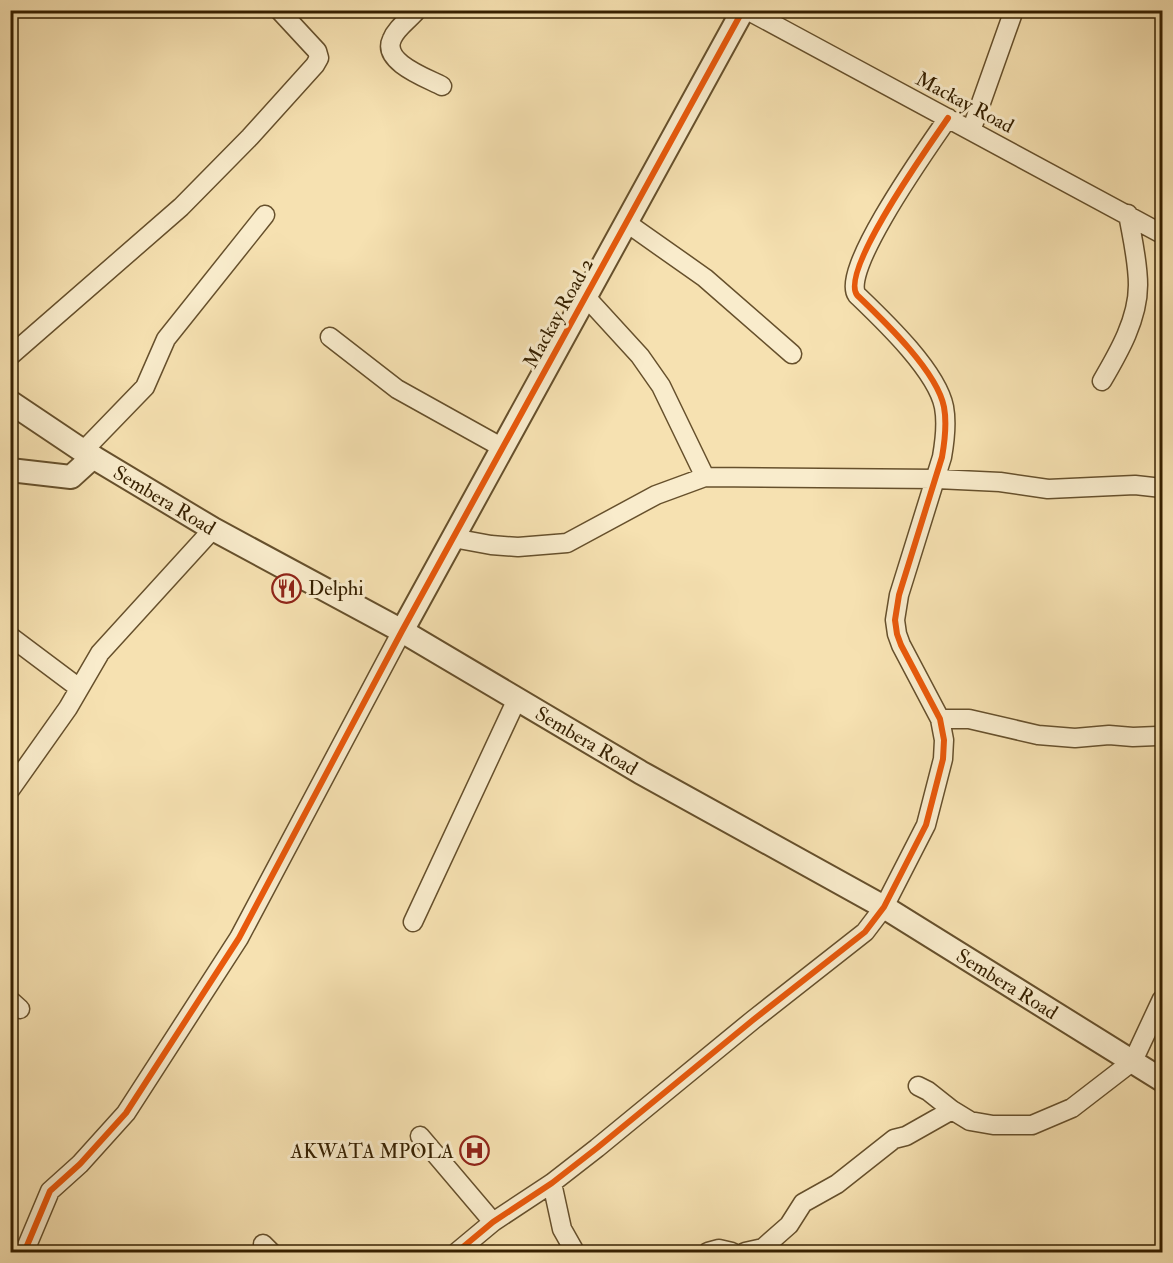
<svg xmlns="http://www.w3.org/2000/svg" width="1173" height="1263" font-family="'IM FELL Double Pica',serif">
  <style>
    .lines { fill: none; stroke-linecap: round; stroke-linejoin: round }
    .minor-casing { stroke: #66502c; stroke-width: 21 }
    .tertiary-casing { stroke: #66502c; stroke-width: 26 }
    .minor { stroke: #f9eccc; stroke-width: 18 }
    .tertiary { stroke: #f9eccc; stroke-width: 22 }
    .cycleway-casing { stroke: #f9eccc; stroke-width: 10 }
    .cycleway { stroke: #e8590c; stroke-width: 6 }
    .labels { text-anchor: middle; stroke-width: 6; stroke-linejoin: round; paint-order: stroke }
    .street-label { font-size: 20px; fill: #362000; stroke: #f9eccc }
    .poi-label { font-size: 20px; fill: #362000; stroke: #f9eccc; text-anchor: start }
  </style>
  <rect width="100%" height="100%" fill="#f6e1b1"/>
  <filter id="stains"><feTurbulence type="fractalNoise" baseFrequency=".00333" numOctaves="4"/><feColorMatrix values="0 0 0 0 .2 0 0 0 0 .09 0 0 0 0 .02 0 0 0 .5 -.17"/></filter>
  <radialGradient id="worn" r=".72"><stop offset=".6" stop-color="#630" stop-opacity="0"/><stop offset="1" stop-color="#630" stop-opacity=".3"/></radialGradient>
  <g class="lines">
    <defs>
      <path id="minor" d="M417,10C410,19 396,28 392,39C381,62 427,78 442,86
        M747,10L1162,234
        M971,131L1014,10
        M627,223L705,278L792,354
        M586,297L640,356L661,386L705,477L937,479L1000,482L1048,489L1135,485L1162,488
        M330,337L397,389L503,448
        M10,356L181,207L250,137L315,65L319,58L317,51L279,10
        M1102,381C1119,352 1138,319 1138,285C1138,261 1132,237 1128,214
        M83,451L145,387L166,339L265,215
        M453,538L491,545L518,547L567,543L656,495L705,477
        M11,637L79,688
        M940,719H969L1038,735L1075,738L1109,735L1133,737L1157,736
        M10,790L68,708L100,653L213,529
        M413,922L517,699
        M10,1000L20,1009
        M918,1086L928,1091L952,1110L970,1121L993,1125H1032L1072,1108L1133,1061L1162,999
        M420,1136L493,1222
        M552,1183L562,1229L575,1252
        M263,1244L271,1252
        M22,1252L26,1248L50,1191L80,1164L126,1113L239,938L402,631
        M457,1252L493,1222L552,1183L597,1148L753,1020L865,932L884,907L926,825L943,759L944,740L940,719L901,645L897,634L895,620L899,595L942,457C945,440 947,423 944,407C937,371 883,320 857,295C839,271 931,143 948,118
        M708,1252L719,1249L732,1252
        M745,1252L763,1248L789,1225L803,1203L837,1184L894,1139L906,1136L952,1110"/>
      <g id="tertiary">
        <path id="s1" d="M10,402L83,451L213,529L402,631L640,772L884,907L1162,1080"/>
        <path d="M10,470L71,477L93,457"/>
        <path d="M402,631L743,10"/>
      </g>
    </defs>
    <use href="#minor" class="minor-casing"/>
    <use href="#tertiary" class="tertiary-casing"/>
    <use href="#minor" class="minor"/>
    <use href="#tertiary" class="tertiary"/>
    <defs>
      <path id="cycleway" d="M22,1252L26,1248L50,1191L80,1164L126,1113L239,938L402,631L743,10
        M457,1252L493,1222L552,1183L597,1148L753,1020L865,932L884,907L926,825L943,759L944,740L940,719L901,645L897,634L895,620L899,595L942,457C945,440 947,423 944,407C937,371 883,320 857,295C839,271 931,143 948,118"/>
    </defs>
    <use href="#cycleway" class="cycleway-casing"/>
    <use href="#cycleway" class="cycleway"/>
  </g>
  <defs>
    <symbol id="restaurant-ring" viewBox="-11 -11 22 22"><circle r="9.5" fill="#f9eccc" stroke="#8f2418" stroke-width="1.5"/><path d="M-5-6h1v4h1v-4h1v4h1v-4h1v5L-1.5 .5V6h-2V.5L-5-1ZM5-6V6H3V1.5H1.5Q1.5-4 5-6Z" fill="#8f2418"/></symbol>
    <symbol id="hospital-ring" viewBox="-11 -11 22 22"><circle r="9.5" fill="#f9eccc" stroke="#8f2418" stroke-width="1.5"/><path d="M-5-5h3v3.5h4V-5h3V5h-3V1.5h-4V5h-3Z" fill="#8f2418"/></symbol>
  </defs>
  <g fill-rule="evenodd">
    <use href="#restaurant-ring" x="270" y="572" width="33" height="33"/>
    <use href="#hospital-ring" x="458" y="1134" width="33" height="33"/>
  </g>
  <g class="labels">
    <g class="street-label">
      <text transform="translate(965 102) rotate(28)" y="7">Mackay Road</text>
      <text transform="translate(558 313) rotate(-61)" y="7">Mackay Road 2</text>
      <text dy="7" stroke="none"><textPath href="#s1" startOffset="183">Sembera Road</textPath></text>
      <text dy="7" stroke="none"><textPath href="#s1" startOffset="669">Sembera Road</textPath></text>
      <text dy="7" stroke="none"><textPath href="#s1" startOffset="1155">Sembera Road</textPath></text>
    </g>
    <g class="poi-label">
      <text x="308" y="595">Delphi</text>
      <text x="454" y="1158" text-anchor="end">AKWATA MPOLA</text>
    </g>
  </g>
  <rect width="1173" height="1263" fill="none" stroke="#f6e1b1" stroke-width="36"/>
  <rect x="12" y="12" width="1149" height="1239" fill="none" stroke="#362000" stroke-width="3"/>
  <rect x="18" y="18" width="1137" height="1227" fill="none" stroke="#362000" stroke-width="1.5"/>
  <rect width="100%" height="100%" filter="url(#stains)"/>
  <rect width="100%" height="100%" fill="url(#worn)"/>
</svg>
